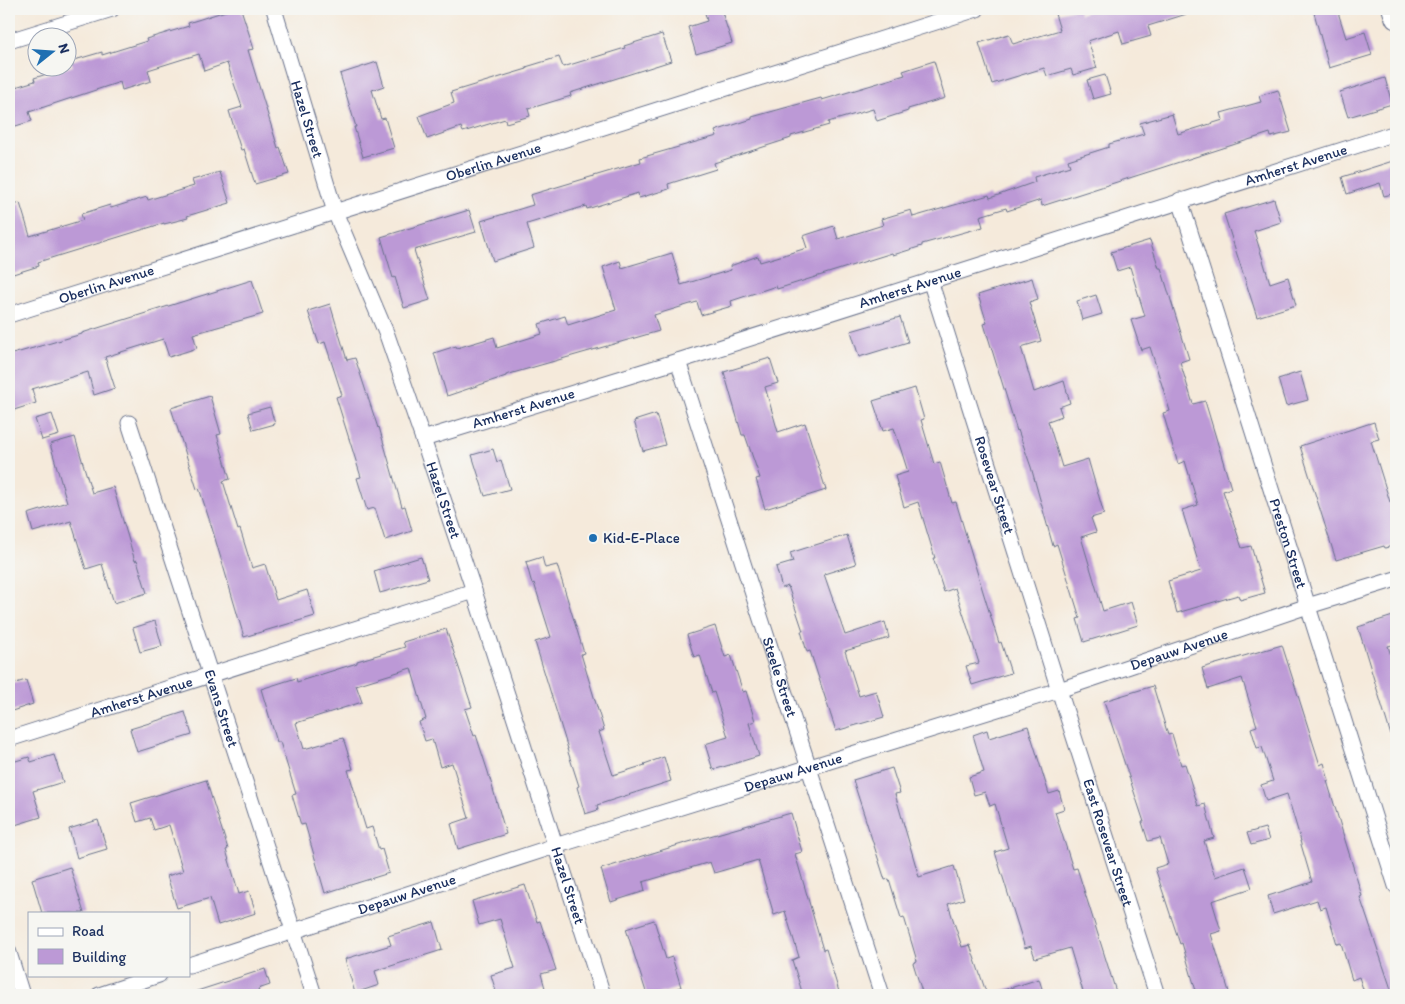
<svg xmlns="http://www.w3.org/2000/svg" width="1405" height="1004" font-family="Itim,sans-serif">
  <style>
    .building { fill: #bc99d6 }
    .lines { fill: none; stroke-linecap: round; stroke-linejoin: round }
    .street-casing { stroke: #67708a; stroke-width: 17 }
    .secondary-casing { stroke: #67708a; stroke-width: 23 }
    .street { stroke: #fff; stroke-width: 15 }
    .secondary { stroke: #fff; stroke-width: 21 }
    .poi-dot { fill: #1f6fb2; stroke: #f6f6f2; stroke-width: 2 }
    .labels { text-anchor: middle; stroke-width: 4; stroke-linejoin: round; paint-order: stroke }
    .street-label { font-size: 15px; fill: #1b2f5e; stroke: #f6f6f2 }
    .poi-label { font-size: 15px; fill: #1b2f5e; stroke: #f6f6f2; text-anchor: start }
  </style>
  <rect width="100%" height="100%" fill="#f6f6f2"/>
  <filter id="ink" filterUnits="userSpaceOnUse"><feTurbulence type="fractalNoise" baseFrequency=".02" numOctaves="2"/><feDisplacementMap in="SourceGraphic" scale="10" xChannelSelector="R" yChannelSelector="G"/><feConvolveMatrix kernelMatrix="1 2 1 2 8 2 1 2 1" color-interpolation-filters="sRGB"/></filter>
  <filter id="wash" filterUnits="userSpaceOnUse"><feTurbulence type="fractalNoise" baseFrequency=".0096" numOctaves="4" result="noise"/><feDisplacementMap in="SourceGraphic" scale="20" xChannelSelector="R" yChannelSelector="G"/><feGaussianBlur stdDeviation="1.12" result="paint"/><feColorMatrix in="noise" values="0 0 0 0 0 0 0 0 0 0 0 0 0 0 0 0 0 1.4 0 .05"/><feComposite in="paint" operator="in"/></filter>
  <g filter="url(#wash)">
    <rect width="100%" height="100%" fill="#f5eadb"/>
    <g id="blocks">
      <path class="building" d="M232,9H241L254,49L248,50L278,148L280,147L289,174L255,184L244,149L241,150L229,111L242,107L227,63L204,71L199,54L148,70L151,81L122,90L120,82L29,112L32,121L9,128V89L35,81L34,78L73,66L71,61L102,52V55L147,41L146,39L189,26L188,23Z
        M704,9H721L732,43L696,54L688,27L707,21Z
        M1074,9H1079L1080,14L1097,9H1193V12L1148,26L1151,36L1123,44L1119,31L1088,41L1097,68L1073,75L1071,69L1047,76L1044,68L992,84L979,43L1009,34L1013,44L1060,30L1055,14Z
        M1313,9H1337L1346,38L1365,32L1372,55L1329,68Z
        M662,34L671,61L570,93L571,96L528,109L530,116L506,123L505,119L463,132L461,127L427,139L419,116L454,103L451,92L527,69L526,67L559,57L563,67L625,48L624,46Z
        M934,61L945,98L908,109V111L877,121L873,109L828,122L829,125L791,136V138L714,163L716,169L668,184L669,189L639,198L638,193L587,209L586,206L527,224L534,248L493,261L481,221L533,205L530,195L641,162L640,158L717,136L715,131L752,119V117L821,98L822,100L905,75L903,71Z
        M377,62L384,86L372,90L381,119L385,118L394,148L363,157L354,127H356L340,74Z
        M1105,75L1111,94L1093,99L1087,80Z
        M1385,78L1392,104L1348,117L1340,92Z
        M1278,90L1291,132L1271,137L1270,133L1042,206L1041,200L1007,211L1006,208L980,216L983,227L922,244V246L893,255L892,253L777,289L776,286L731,301L732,306L701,315L697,302L654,315L659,331L506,375V376L447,396L434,353L456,346L457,348L494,337L497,348L542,334L539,324L565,316L568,325L616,310L603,267L620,261L622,268L672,253L681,285L731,270L730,266L758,256L760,262L807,248L803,236L834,226L838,239L883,225L881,219L911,210L913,217L989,195L990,198L1035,182L1034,177L1070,166L1068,160L1109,147V144L1144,134L1140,123L1172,114L1178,134L1223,120L1221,113L1261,102L1259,96Z
        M1396,160V193L1384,196L1380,183L1347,194L1342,177Z
        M220,172L230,203L187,216L188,218L164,224V223L38,262L39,266L13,274L9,259V207L20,203L30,236L83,220L81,214L110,205L111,208L147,197L148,200L194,186L192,180Z
        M1274,199L1281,222L1254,231L1270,283L1288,277L1296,305L1257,317L1224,214Z
        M469,210L476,232L414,250L430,300L404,308L395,277L393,278L381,237Z
        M1150,240L1159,268H1161L1189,359L1180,362L1193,404L1205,401L1231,488L1223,491L1242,548L1251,546L1265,593L1240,600L1238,595L1177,613L1168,581L1201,571L1182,510L1198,505L1185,461L1178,464L1163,413L1170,411L1150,347L1141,350L1131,320L1145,316L1130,267L1117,271L1111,252Z
        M1032,278L1038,299L1029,302L1041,341L1021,347L1034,392L1064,381L1070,403L1059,407L1062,416L1048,421L1062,467L1088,459L1104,514L1091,518L1096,532L1081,537L1103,611L1131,602L1138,625L1084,642L1077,619L1080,618L1057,544L1053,546L1031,467L1018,430L1017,431L984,324L987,323L978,295Z
        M252,280L263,314L193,334L197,348L169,357L163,339L105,357L115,388L94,395L88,372L32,389L36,403L14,410L9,391V355L82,334V333Z
        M1096,295L1102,314L1082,320L1077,301Z
        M330,304L347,360L355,358L378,428L379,427L402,507L405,506L412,531L385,540L375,508L367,510L357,478L361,477L336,397L342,395L325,342L319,344L308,311Z
        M900,317L908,342L859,357L851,331Z
        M770,358L778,383L765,387L778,432L805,423L826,490L765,509L756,479L760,478L745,435H742L724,372Z
        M1300,372L1308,400L1286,406L1278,379Z
        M915,388L924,419L921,420L934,464L940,462L952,503L956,502L984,595L999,643L1001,642L1011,673L972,685L966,666L979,663L955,588L944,592L933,558H935L918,502L904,507L895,476L908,472L894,428L883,431L873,401Z
        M210,396L221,434L217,435L230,479L223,481L238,530L240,529L252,568L265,564L276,600L307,590L315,616L244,637L212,528L199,488L197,489L171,408Z
        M270,407L275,424L253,430L248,413Z
        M52,414L59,435L42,440L35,419Z
        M656,414L665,445L643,451L634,421Z
        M1374,422L1379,439L1371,441L1390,502L1396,500V545L1385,548L1384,546L1336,560L1300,446Z
        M75,437L92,493L113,487L135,561L137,560L147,593L114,603L102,564L86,569L71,521L33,532L28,514L67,502L50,444Z
        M493,449L497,462L501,460L510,489L485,496L472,455Z
        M847,535L856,564L824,574L845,635L885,622L889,638L845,651L859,696L876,691L884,717L836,731L810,651L807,652L801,631H803L788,586L782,588L776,567L793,562L790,553Z
        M421,557L428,579L380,593L374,571Z
        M542,557L545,568L557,565L584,653L581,654L604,730L599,732L613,775L645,765L644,764L664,757L671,781L597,805L598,810L585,814L577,787L579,786L567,749H568L535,642L551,637L534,583L532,584L526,562Z
        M1393,616L1396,627V644L1388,646L1396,672V741L1393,742L1358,627Z
        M155,621L162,646L140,652L133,628Z
        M715,626L725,657L731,655L743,692L746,691L755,721L749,723L759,756L713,770L705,744L728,737L714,692L712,693L700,655L694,657L687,635Z
        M446,629L472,707L465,709L474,736L476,735L488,772L506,834L458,849L451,824L469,818L452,763L440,767L432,739L425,741L419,722L426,719L411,668L356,685L362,702L296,723L304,749L343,738L353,769L348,770L366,829L372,827L379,850L382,849L389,873L325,893L305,824L301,825L292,795L296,794L280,742H277L261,689L296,678L297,682L357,663V661L405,647L403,642Z
        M1282,645L1320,765L1324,763L1329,781H1327L1362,896L1360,897L1393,995H1365L1359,977L1352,980L1341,943L1337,944L1326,907L1320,909L1317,900L1273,914L1268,896L1312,882L1300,841H1301L1287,794L1266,801L1261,785L1273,781L1262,747L1257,748L1251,728L1257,726L1242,678L1208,689L1202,668Z
        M26,680L33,704L9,712V685Z
        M1153,686L1168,735L1172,734L1181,765L1185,764L1198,806L1205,804L1214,838L1204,841L1215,877L1245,867L1252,888L1212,901L1221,931L1211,934L1230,995H1198L1196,991L1182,943L1180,944L1155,868L1168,864L1160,838L1148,841L1142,822H1144L1104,701Z
        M185,712L192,735L137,752L130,729Z
        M1028,726L1049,794L1059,791L1064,809L1055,812L1073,869L1077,868L1117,995H1084L1070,948L1035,958L1031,946L1025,948L995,852L1008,848L995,804L990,806L985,792L974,795L969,777L984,772L973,735L987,730L989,738Z
        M54,755L63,782L33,791L41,817L15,825L9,805V763L29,757L31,762Z
        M892,768L900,793L895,794L919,877L954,866L964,899L948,904L962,947L970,945L987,995H923L913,963L917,961L904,917L901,918L889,879L885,880L853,780Z
        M206,780L228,849L226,850L239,894L249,891L256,913L218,925L210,898L177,908L167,876L183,871L169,825L154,830L150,818L137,822L131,803Z
        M791,813L802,852L795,854L823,950L826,949L840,995H803L792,960L799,957L785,911L774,915L758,860L714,873L710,862L643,882L645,891L611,902L601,869L685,843Z
        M98,820L107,849L77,858L69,829Z
        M1265,828L1269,840L1251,845L1247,833Z
        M70,867L84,913H42L32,879Z
        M525,885L537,922L540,921L556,970L541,974L545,988L521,995H497L491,975L515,968L500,919L479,925L472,901Z
        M654,920L666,959L672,957L681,987L656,995H647L626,929Z
        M434,922L442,950L375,971L379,985L355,993L345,959L391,945L388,936Z
        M265,969L270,985L258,989L260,995H194V992Z
        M1039,979L1044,995H997V992Z"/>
    </g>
  </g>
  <g filter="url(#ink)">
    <use href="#blocks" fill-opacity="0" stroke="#67708a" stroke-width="1"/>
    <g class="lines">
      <defs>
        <g id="street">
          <path id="s1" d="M274,9L335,212L387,335L423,439L474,591L603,995"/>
          <path d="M9,41L112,9"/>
          <path id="s2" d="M1180,200L1396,886"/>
          <path id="s3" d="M930,280L1059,690L1157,995"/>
          <path id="s4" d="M9,315L977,9"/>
          <path id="s5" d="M678,361L882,995"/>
          <path id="s6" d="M129,423L314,995"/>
          <path id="s7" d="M423,439L678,361L1396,133"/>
          <path id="s8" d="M9,739L474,591"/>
          <path d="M9,953L22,995"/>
          <path id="s9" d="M189,965L555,846L1059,690L1308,606L1396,579"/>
          <path d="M99,995L159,975"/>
        </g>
        <path id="secondary" d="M1393,9L1396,18"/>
      </defs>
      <use href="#street" class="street-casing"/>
      <use href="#secondary" class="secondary-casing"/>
      <use href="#street" class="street"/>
      <use href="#secondary" class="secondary"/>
    </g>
  </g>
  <circle class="poi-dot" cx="593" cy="538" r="5"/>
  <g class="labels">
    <g class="street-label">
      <text dy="5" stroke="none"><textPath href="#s1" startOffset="115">Hazel Street</textPath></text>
      <text dy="5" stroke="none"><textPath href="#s4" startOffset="508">Oberlin Avenue</textPath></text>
      <text dy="5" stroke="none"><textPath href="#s7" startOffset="915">Amherst Avenue</textPath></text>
      <text dy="5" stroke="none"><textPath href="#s4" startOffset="102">Oberlin Avenue</textPath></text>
      <text dy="5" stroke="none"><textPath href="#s7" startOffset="510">Amherst Avenue</textPath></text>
      <text dy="5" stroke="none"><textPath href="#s7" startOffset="105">Amherst Avenue</textPath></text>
      <text dy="5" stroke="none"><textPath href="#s3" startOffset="215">Rosevear Street</textPath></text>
      <text dy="5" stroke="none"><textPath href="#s1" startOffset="520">Hazel Street</textPath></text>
      <text dy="5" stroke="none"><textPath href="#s2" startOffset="360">Preston Street</textPath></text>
      <text dy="5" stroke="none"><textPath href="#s9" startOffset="1039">Depauw Avenue</textPath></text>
      <text dy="5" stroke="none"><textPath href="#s5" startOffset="332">Steele Street</textPath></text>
      <text dy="5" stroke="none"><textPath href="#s8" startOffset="139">Amherst Avenue</textPath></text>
      <text dy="5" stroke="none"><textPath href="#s6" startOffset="300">Evans Street</textPath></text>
      <text dy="5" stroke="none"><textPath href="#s9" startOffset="634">Depauw Avenue</textPath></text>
      <text dy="5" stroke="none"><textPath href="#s3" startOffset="590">East Rosevear Street</textPath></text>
      <text dy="5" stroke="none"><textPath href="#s1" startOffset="925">Hazel Street</textPath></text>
      <text dy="5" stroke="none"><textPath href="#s9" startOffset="229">Depauw Avenue</textPath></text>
    </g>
    <g class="poi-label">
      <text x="603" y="543">Kid-E-Place</text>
    </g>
  </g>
  <rect width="1405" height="1004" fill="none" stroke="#f6f6f2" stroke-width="30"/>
  <rect x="28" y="912" width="162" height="65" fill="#f6f6f2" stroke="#9ea6b7"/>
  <rect x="38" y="928" width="25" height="8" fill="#ffffff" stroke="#9ea6b7"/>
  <text x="72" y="936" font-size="15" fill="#1b2f5e">Road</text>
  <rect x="38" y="949" width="25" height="15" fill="#bc99d6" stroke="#9ea6b7"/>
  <text x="72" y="962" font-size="15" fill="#1b2f5e">Building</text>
  <g transform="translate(52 52) rotate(73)"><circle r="24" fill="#f6f6f2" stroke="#9ea6b7"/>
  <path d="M0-4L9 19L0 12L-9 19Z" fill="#1f6fb2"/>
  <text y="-8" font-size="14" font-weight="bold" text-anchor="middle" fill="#1b2f5e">N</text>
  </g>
</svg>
